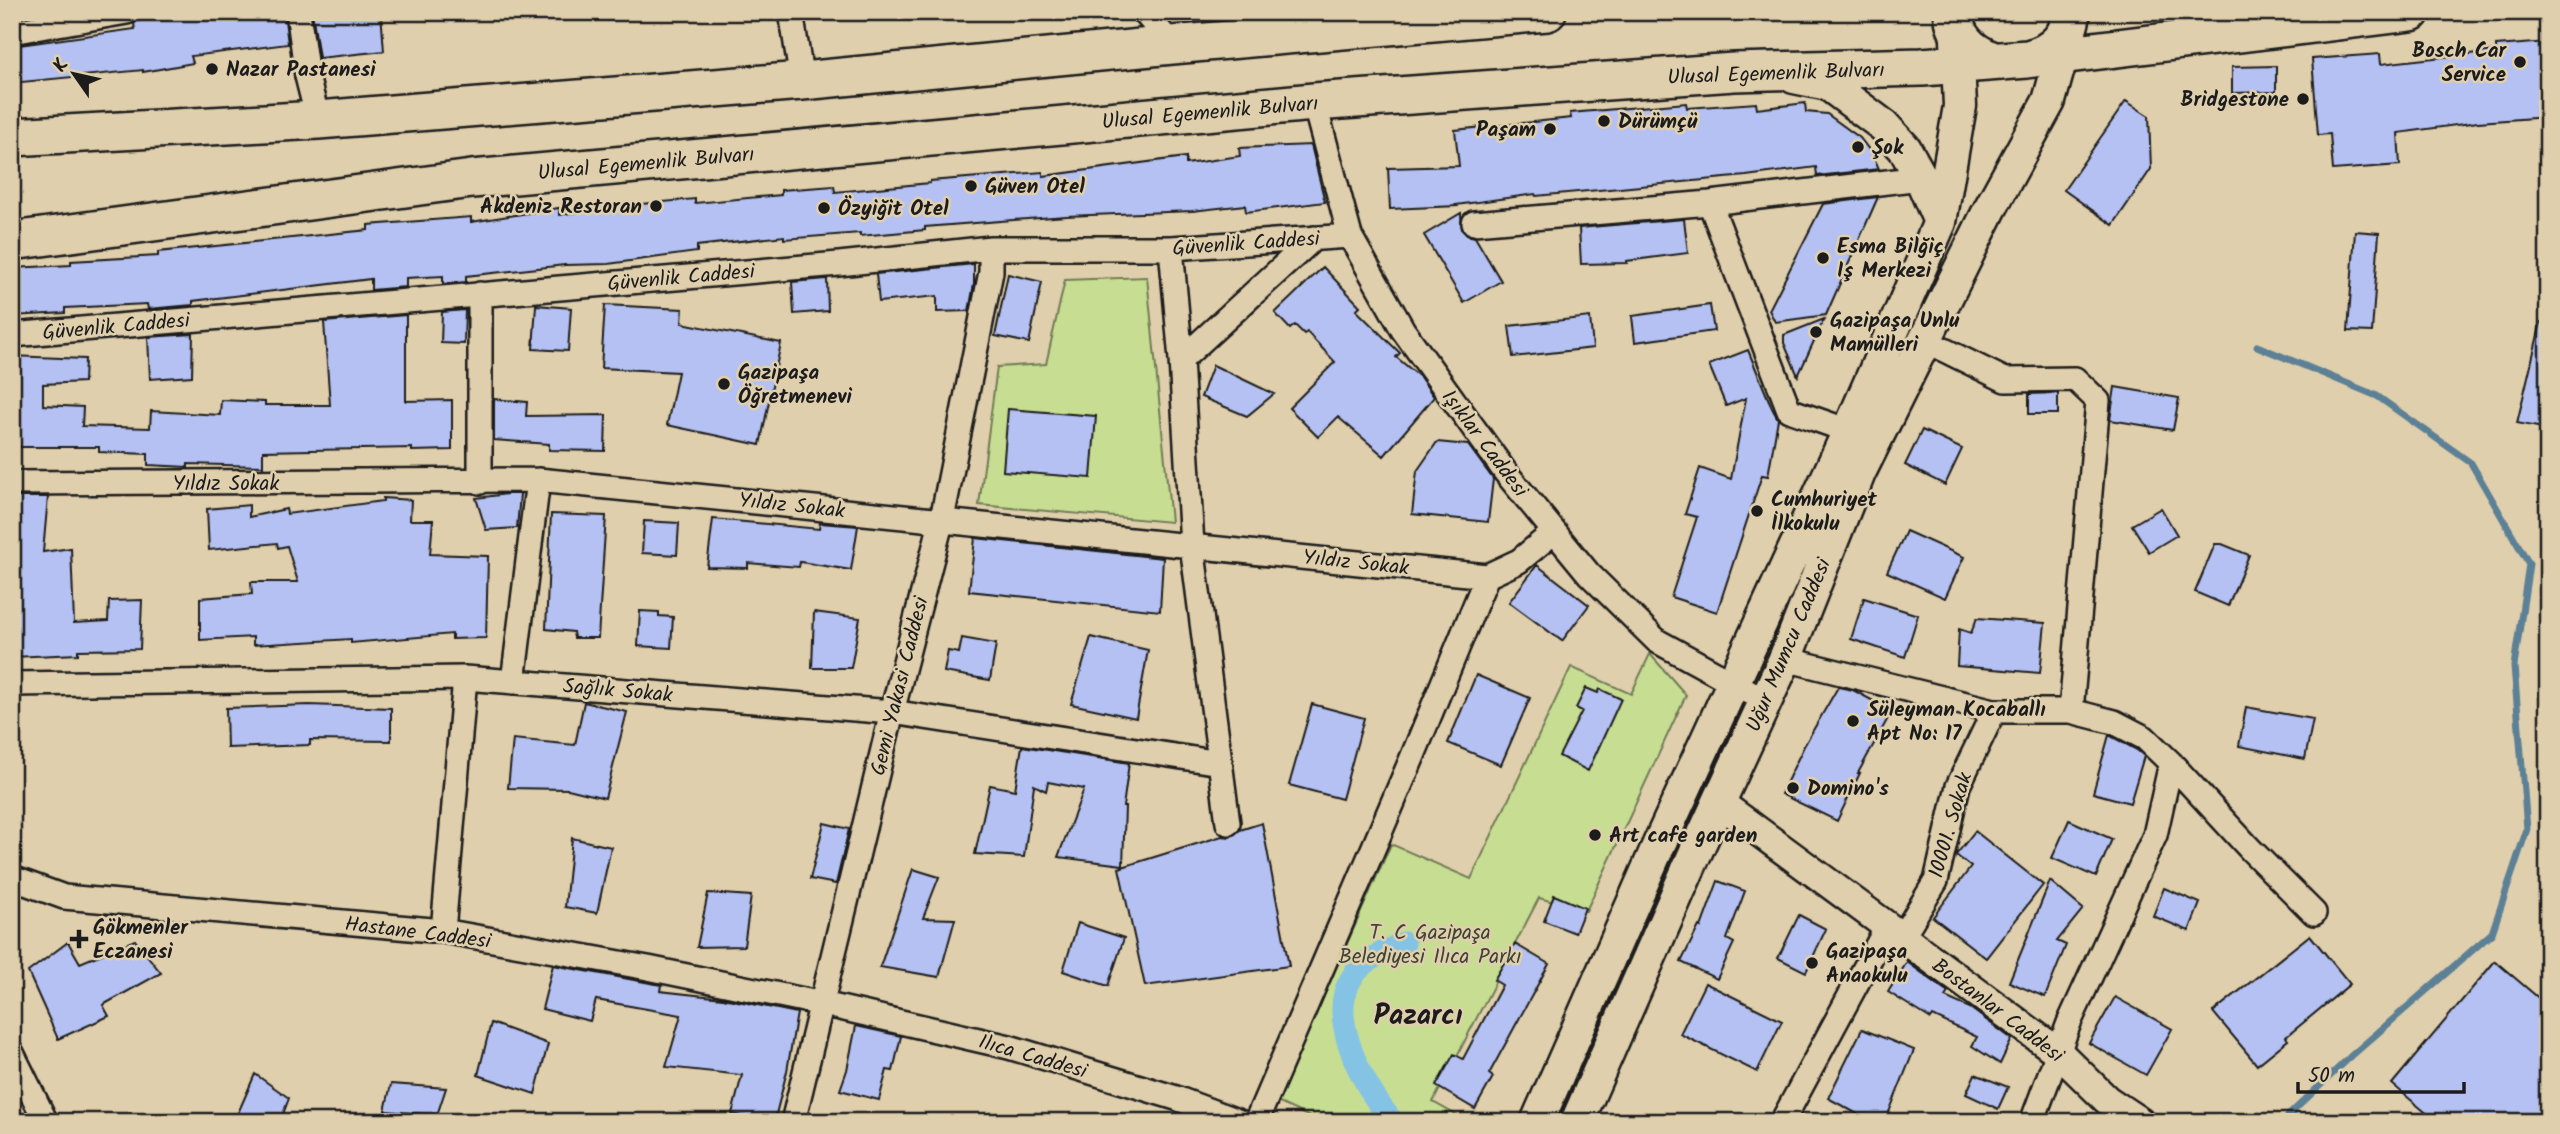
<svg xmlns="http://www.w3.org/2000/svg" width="2560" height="1134" font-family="Kalam,sans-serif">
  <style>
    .green { fill: #c6dd92; stroke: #717c57; stroke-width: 2 }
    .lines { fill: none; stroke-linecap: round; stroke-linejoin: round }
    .stream { stroke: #5b8095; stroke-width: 7 }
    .canal { stroke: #85c3e5; stroke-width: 23 }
    .building { fill: #b4c1f2; stroke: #1c1c1c; stroke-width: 2 }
    .minor-casing { stroke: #1c1c1c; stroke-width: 28 }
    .tertiary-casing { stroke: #1c1c1c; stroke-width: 33 }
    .secondary-casing { stroke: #1c1c1c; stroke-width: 37 }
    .trunk-casing { stroke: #1c1c1c; stroke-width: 42 }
    .minor { stroke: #e0cfac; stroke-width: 23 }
    .tertiary { stroke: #e0cfac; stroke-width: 28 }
    .secondary { stroke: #e0cfac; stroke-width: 32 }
    .trunk { stroke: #e0cfac; stroke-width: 37 }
    .poi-dot { fill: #1c1c1c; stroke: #e0cfac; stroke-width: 2.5 }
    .labels { text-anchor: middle; stroke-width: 5; stroke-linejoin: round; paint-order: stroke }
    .poi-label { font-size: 21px; font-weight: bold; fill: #1c1c1c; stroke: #e0cfac; text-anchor: start }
    .street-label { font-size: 21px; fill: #1c1c1c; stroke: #e0cfac }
    .park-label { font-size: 21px; fill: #3e4334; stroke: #e0cfac }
    .district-label { font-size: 28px; font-weight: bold; fill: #1c1c1c; stroke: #e0cfac }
  </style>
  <rect width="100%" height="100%" fill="#e0cfac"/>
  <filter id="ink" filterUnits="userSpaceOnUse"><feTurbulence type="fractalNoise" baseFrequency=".0143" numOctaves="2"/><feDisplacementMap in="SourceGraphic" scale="14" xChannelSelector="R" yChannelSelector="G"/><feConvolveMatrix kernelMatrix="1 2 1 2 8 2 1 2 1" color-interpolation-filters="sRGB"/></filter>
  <g filter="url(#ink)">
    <path class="green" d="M1147,277L1171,522L979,505L997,367L1046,364L1065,280Z
      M1650,654L1686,695L1586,911L1539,898L1433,1102L1469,1122H1321L1277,1102L1391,844L1471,879L1571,667L1631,694Z"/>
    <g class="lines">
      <path class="stream" d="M2257,346L2377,396L2471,463L2529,564L2514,666L2527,829L2492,933L2350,1057L2288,1116L2291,1122"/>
      <path class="canal" d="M1393,1122C1366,1091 1326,1019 1351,979C1363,959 1384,952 1404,943"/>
    </g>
    <path class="building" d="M183,12H284L288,44L191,56L193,63L143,72V70L12,83V46L135,29L134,24L137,21Z
      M312,12H381L384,51L319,58Z
      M2548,42V117L2478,122L2398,133L2400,165L2333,170L2330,134L2318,135L2312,59L2380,54L2381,64L2496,51V46Z
      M2276,66V92L2232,93V67Z
      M2126,101L2149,116L2151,169L2113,225L2064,190Z
      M1686,103L1687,108L1756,103L1757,109L1805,103L1806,112L1827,114L1860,138L1873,155L1879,169L1817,176L1816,167L1746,176L1536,196L1535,194L1456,205L1457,206L1390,209L1388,168L1459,166L1455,130L1571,118L1570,113Z
      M1311,145L1325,202L1246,212L1245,205L1192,211L1066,216L925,227V230L860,236V233L784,239V236L697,246V252L608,264L565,265L466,276V282L443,284V276L406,278V287L371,290V279L193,301V305L148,309L147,304L65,308V313L12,316V268L71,265V261L158,256V252L368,230V225L471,217V222L559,208V215L608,207L695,199V203L781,195V190L834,186L835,192L930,183V181L1043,172V176L1186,157V164L1240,156L1239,148Z
      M1878,197L1826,315L1775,322L1769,310L1823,204Z
      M1461,213L1462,230L1467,235L1475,237L1501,281L1464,303L1424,235Z
      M1684,219L1688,253L1627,261V263L1581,264L1579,228Z
      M2355,231L2379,233L2372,332L2348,331Z
      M974,264V284L969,311L937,312V296L879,302L876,274Z
      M1323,267L1360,306L1356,310L1400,353L1396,357L1420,377L1434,397L1384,456L1338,417L1318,437L1289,408L1335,362L1307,332L1304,334L1295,325L1290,329L1275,313Z
      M1008,274L1042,282L1029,343L995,336Z
      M827,279L828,311L794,314L792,282Z
      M536,305L571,308L568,351L533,349Z
      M605,305L683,309L682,323L781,343L760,445L667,425L678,372L601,368Z
      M1710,305L1714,331L1635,342L1632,316Z
      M465,310L464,344L441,343L442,312Z
      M406,315V401L452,400V450L412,451V448L263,451V466L188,464V467L148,465V454L99,452V447H12V356L85,359L84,382L43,384V405L83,407L82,426L150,428L151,411L220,415L221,400L265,402V405H330L324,322Z
      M1590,317L1593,348L1513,357L1509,326Z
      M1824,319L1798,376L1784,343V335Z
      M2541,322H2548V429L2517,423Z
      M193,334L192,376L150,379L148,337Z
      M1748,350L1772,408L1778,419L1768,476L1762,475L1717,612L1671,597L1697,517L1685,514L1700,468L1731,479L1746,398L1726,406L1709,365Z
      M1213,365L1274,394L1247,416L1201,397Z
      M2115,387L2179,398L2173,430L2110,420Z
      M2058,393V414H2029V394Z
      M494,399L527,402L526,416L606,415L605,451L549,450V444L494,440Z
      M1008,409L1096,416L1091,478L1003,471Z
      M1922,430L1962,449L1945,485L1905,465Z
      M1437,442L1468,445L1493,479L1488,522L1412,514L1417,471Z
      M507,494H520L517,528L486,530L476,498Z
      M12,497H48L43,552L71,548L74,623L108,621L109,601L142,600L140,649L78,650V654L12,657Z
      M383,498L411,500L410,520H433L430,554L488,556L486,638L452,639V634L351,643V639L253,645V637L200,640V598L252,594L251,582H298L287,546L278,548L277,543L209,550L207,509L249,505V517L286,509L287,514L383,501Z
      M2161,508L2177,535L2149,552L2132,525Z
      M551,514L606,516L598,638H574L573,632L546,629Z
      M713,519L819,529L820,523L858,526L851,570L800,562L799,567L748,563V568L707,567Z
      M644,521L679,523L677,555L642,553Z
      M1906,531L1964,557L1945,598L1887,572Z
      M975,538L1163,558L1160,611L969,591Z
      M2215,544H2222L2249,555L2228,606L2195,592Z
      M1537,565L1589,605L1562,641L1509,602Z
      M1864,598L1918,615L1905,657L1851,639Z
      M640,611L659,612V616L673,617L671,648L638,646Z
      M814,612L860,618L851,668H812Z
      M1977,618L2045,623L2040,673L1957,666L1959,629L1971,633Z
      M1091,637L1148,650L1136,718L1071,704Z
      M962,638L996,644L990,680L944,672L948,651L959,653Z
      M1476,675L1530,698L1501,765L1448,743Z
      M1838,687L1853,690L1892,711L1858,773H1860L1837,821L1781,794L1804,746Z
      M1586,688L1598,693L1600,689L1621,699L1588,771L1559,756L1582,711L1576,708Z
      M584,702L627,712L605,798L568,789L508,788L513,739L575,745Z
      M1312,704L1364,718L1342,799L1289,785Z
      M309,705L391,708V741L310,740V745L227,748L226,708Z
      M2246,707L2313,719L2305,759L2239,746Z
      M2109,735L2137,750L2144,756L2130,803L2093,793Z
      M1022,746L1129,763L1123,807H1125L1123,865L1058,857L1084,789L1048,782L1046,791L1034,785L1024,857L975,854L990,785L1015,790Z
      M2069,820L2112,839L2096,877L2052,858Z
      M824,823L849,829L836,884L810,879Z
      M1262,823L1289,966L1145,986L1119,868L1222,836L1230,837L1240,830Z
      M1975,831L2043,885L1986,958L1933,917L1971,867L1956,855Z
      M572,838L611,847L597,913L565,907Z
      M913,869L939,877L923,918L955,919L939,977L880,967Z
      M1718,881L1745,891L1727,939L1734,943L1717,979L1681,962L1699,926L1701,927Z
      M2050,881L2083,909L2057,941L2066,945L2045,997L2009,982Z
      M2164,888L2200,903L2189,931L2153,916Z
      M708,893L751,896L744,946L697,947Z
      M1554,895L1585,908L1575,933L1544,921Z
      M1799,915L1826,929L1806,972L1778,958Z
      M1078,923L1124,938L1108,986L1063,971Z
      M2310,935L2350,984L2286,1037L2288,1040L2257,1065L2213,1012Z
      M135,940L161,973L103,1005L109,1016L58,1039L28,972L68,942L80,963Z
      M1515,944L1549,964L1489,1074L1493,1077L1475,1109L1436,1086L1454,1054L1463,1059L1502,985L1494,980Z
      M2495,961L2548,1006V1110L2538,1122H2437L2392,1084Z
      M1907,962L1948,992L1945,997L1970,1008L2012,1039L2000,1064L1972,1046L1977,1037L1933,1016L1931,1019L1888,992Z
      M553,965L661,985L660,991L723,998L797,1013L787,1071L774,1122L732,1114L742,1075L666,1067L681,1015L596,1000L590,1021L542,1009Z
      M1705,983L1782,1021L1757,1072L1680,1034Z
      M2115,997L2172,1029L2146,1075L2089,1043Z
      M491,1023L548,1044L535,1094L478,1075Z
      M856,1026L901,1036L893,1071L887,1070L879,1100L840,1090L847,1070Z
      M1862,1029L1914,1050L1885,1122H1872L1828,1098Z
      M255,1074L289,1098L280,1122H234Z
      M1975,1074L2008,1087L1998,1109L1966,1094Z
      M391,1084L446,1088L437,1115L385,1111Z"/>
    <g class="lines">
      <defs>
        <path id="minor" d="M298,12L307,76L318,120
          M791,12L802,81
          M1144,12L1172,45
          M12,32L127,12
          M1314,102L1350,236L1403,330L1506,473L1589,574L1657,641L1765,700
          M1710,203L1789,410L1849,431
          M1474,223L1710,203L1921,178
          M1171,248L1181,360L1192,545L1228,823
          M480,294V482
          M12,335L839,264L991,248H1171L1350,236
          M1924,340L2005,380L2075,379L2098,401L2071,711
          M1181,360L1314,238
          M12,483L538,480L1487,576L1519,561L1554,532
          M1785,659L1994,711H2071L2114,722L2145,738L2171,763L2155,835L2069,1023L2032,1122
          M513,682L538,480
          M12,684L465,678L892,712L1220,763
          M2171,763L2251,850L2314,913
          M12,878L64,897L443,931L648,968L823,1004L1009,1047L1176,1098L1240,1122
          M443,931L465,678
          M1902,937L1936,881L1958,786L1994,711
          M12,1053L46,1122
          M793,1122L892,712L942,519L991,272V248
          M1256,1122L1412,758L1487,576
          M1782,1122L1887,927"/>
        <path id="tertiary" d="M1720,799L1728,809L2059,1053L2107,1100L2140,1122"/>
        <path id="secondary" d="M1794,77L1828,84L1884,126L1905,149L1921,178L1940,222
          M1537,1122L1660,842L1849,431L1940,222L1960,106L1957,39
          M1577,1122L1693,858L1785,659L1859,473L1991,207L2049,101L2068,33"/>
        <path id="trunk" d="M1953,12C1955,37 1969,51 1991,60
          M2031,58C2052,53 2071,36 2071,12
          M12,137L318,120L802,81L1172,45L1547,12
          M12,241L472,179L1314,102L1734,72L1922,67L2027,59L2411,12"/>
      </defs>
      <use href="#minor" class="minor-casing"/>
      <use href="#tertiary" class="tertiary-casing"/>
      <use href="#secondary" class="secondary-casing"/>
      <use href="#trunk" class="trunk-casing"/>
      <use href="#minor" class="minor"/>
      <use href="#tertiary" class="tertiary"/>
      <use href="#secondary" class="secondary"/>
      <use href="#trunk" class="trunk"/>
    </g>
  </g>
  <g class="poi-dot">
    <circle cx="2520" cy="62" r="7"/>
    <circle cx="212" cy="69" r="7"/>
    <circle cx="2303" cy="99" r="7"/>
    <circle cx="1604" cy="121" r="7"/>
    <circle cx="1550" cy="129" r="7"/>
    <circle cx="1858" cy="147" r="7"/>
    <circle cx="971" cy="186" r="7"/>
    <circle cx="656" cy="206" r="7"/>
    <circle cx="824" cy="208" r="7"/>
    <circle cx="1823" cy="258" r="7"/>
    <circle cx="1816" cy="332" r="7"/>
    <circle cx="724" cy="384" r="7"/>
    <circle cx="1757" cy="511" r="7"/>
    <circle cx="1853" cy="721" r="7"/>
    <circle cx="1793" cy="788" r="7"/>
    <circle cx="1595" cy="835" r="7"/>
    <path d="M75.5 928.5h7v7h7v7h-7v7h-7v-7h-7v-7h7z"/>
    <circle cx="1812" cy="963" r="7"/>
  </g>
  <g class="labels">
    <g class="poi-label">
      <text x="2506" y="57" text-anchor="end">Bosch Car<tspan x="2506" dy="24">Service</tspan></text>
      <text x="226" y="76">Nazar Pastanesi</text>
      <text x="2289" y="106" text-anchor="end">Bridgestone</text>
      <text x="1618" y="128">Dürümçü</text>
      <text x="1536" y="136" text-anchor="end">Paşam</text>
      <text x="1872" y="154">Şok</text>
      <text x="985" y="193">Güven Otel</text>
      <text x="642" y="213" text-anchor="end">Akdeniz Restoran</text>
      <text x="838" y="215">Özyiğit Otel</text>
      <text x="1837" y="253">Esma Bilğiç<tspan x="1837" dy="24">Iş Merkezi</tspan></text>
      <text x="1830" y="327">Gazipaşa Unlu<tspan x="1830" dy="24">Mamülleri</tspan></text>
      <text x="738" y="379">Gazipaşa<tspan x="738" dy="24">Öğretmenevi</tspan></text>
      <text x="1771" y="506">Cumhuriyet<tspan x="1771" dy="24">İlkokulu</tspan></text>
      <text x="1867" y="716">Süleyman Kocaballı<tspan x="1867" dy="24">Apt No: 17</tspan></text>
      <text x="1807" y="795">Domino's</text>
      <text x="1609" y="842">Art cafe garden</text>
      <text x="93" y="934">Gökmenler<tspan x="93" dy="24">Eczanesi</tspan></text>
      <text x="1826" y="958">Gazipaşa<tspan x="1826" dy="24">Anaokulu</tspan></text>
    </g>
    <g class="street-label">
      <text transform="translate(1776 73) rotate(-2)" y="7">Ulusal Egemenlik Bulvarı</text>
      <text transform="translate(1210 112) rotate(-5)" y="7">Ulusal Egemenlik Bulvarı</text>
      <text transform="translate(646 163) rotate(-5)" y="7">Ulusal Egemenlik Bulvarı</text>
      <text transform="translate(1246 243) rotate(-4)" y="7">Güvenlik Caddesi</text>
      <text transform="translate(681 277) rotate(-5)" y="7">Güvenlik Caddesi</text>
      <text transform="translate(116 326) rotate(-5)" y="7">Güvenlik Caddesi</text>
      <text transform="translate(1485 443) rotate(53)" y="7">Işıklar Caddesi</text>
      <text x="226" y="490">Yıldız Sokak</text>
      <text transform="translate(792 505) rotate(6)" y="7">Yıldız Sokak</text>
      <text transform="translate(1356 562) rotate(6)" y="7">Yıldız Sokak</text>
      <text transform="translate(1788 645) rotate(-67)" y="7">Uğur Mumcu Caddesi</text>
      <text transform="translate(899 686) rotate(-76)" y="7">Gemi Yakasi Caddesi</text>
      <text transform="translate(618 690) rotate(5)" y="7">Sağlık Sokak</text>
      <text transform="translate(1950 825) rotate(-74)" y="7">10001. Sokak</text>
      <text transform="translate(418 932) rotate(7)" y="7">Hastane Caddesi</text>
      <text transform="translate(1998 1010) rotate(37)" y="7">Bostanlar Caddesi</text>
      <text transform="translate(1033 1056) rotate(16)" y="7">Ilıca Caddesi</text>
    </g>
    <g class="park-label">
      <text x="1430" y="939">T. C Gazipaşa<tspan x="1430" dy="24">Belediyesi Ilıca Parkı</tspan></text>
    </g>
    <g class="district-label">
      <text x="1418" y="1024">Pazarcı</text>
    </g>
  </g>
  <rect width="2560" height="1134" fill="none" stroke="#e0cfac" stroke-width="42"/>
  <rect x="21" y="21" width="2518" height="1092" fill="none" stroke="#1c1c1c" stroke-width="2.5" filter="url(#ink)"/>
  <g transform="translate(74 74) rotate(304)" stroke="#e0cfac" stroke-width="5" paint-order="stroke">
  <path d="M0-5L12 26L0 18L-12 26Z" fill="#1c1c1c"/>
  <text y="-10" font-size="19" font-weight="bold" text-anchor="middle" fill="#1c1c1c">K</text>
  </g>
  <path d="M2298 1082v10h166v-10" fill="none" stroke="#1c1c1c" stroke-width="3.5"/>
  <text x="2308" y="1082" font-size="21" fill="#1c1c1c" stroke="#e0cfac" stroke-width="5" paint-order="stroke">50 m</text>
</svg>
